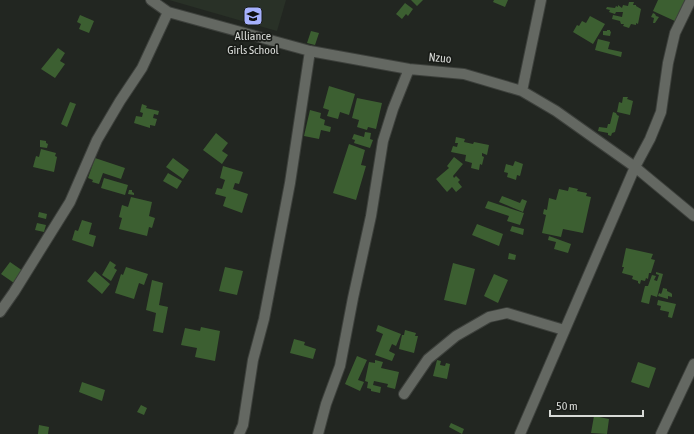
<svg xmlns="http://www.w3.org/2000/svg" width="694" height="434" font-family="'Asap Condensed',sans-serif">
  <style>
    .built { fill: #293127 }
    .building { fill: #3c5f31 }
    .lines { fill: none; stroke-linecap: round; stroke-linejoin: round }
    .minor-casing { stroke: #3d403c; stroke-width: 12 }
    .minor { stroke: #646862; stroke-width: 10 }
    .labels { text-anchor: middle; stroke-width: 3.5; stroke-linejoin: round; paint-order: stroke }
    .poi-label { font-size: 12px; fill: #d8dad7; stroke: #191c18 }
    .street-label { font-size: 12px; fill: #d8dad7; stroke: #191c18 }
  </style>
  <rect width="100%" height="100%" fill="#222621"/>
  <path class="built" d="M169,0H286L277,31Z"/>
  <path class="building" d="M411,0H423L417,6Z
    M494,0H508L505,7L493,2Z
    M658,0H687L677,22L653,11Z
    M629,2H634L633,5H636V6L641,9L638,24L636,23V25L631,24L629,28L623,26L624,24H621L620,21L612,19L613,15L622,17L623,12H616L615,14L609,12L610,10L606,9L607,7L615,8L616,6L618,7V5L622,8L623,5L628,6Z
    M405,3L413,9L408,16L406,14L402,19L396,14Z
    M653,13L655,14L656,16L659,17L655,23H653L654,18L651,17Z
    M80,15L94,21L89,33L79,29L81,24L77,22Z
    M590,16L605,24L593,44L573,32L577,25L579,26L582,21L586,23Z
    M607,30H610V31L611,32L610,36L603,35V31H607Z
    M311,31L319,33L315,45L307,43Z
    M598,39L610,42L608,49L622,52L621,57L595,50Z
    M58,48L65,53L60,61L65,64L55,78L41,69Z
    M329,86L355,94L349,115L340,112L338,119L327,116L329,110L323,108Z
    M623,97H628L627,99L633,101L630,115L617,112L619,102L622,103Z
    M357,98L382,103L376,129L368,127L367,130L357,127L359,120L352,118Z
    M70,102L76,104L67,127L61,124Z
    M142,104L147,106L146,108L159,111L158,115L154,114L153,118L157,119L155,126L150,125V128L134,123L136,116L142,117L143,113L140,112Z
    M310,110L321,113L320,118L325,120L324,125L331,127L330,132L321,130L319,139L304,136Z
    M613,112L616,113L617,115L619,116L615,132L612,133L611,136L608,135V133L598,131L599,127L607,128L608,124H610Z
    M365,132L371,133L370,139L373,140L370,148L354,143L355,140L352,139L354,134L364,137Z
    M216,133L228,143L222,151L228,155L222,164L203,150Z
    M456,137L465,139L464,142L473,144L474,142L489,145L487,155L482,153V156L484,157L482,165L480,164L479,170L471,168L472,163L465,161L466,155L451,152L453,146L457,147L458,143H455Z
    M40,140L46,141V143L48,144L47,148L40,147Z
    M349,144L365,150L361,165L366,166L356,200L333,193Z
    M41,149L56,153L55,156L57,157L54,172L33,167L36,156L39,157Z
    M454,157L463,164L453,176L454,178L456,176L460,180L458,182L462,187L456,192L452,187L447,192L436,179L449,168L447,166Z
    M95,158L125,168L121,179L103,173L99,184L92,182L93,180L88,178Z
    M173,158L189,170L183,179L166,167Z
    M515,161L523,164L520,176L517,175L516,180L507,177L508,173L504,172L506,164L513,166Z
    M223,166L243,172L239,184L235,183L233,189L248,194L242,213L223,206L226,197L215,194L217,188L222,189L225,180L220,178Z
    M168,173L182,181L177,189L163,181Z
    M104,178L128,185L125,195L101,188Z
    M569,187L578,189L577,191L587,193L586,196L591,197L583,233L563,229L561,237L542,233L546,215L543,214L544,209L547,210L549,198L556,200L559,189L568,191Z
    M129,190H132V192L134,193V195L128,194Z
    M502,196L520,203L522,199L527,201L523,212L499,202Z
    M131,197L152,202L149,216L155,218L152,228L149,227L147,236L119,229L122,218L119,217L122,205L128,207Z
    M488,201L524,213L520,225L507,221L509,216L485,208Z
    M39,212L47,214L46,219L38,217Z
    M82,220L92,223L89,234L96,236L93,247L72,240L75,230L78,231Z
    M37,223L46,225L44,232L35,230Z
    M477,224L503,234L499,246L472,235Z
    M512,226L524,229L523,235L510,231Z
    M549,236L571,244L568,253L554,249L556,242L548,240Z
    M626,248L653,254L651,259L655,260L651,273H649L648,279L646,278L645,281L641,280L640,284L638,283V281L632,279L633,276L622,273L624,267H622Z
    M509,253L516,255L515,260L508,259Z
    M110,261L116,265L114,268L117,270L111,281L102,275Z
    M10,262L23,271L14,283L1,274Z
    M453,263L475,269L466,305L444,300Z
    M126,267L148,274L144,285L139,283L134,299L115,293L121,274L123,275Z
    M225,267L243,271L237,295L219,291Z
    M95,271L110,284L102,294L87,281Z
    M656,272L663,274L657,297L651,295L649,304L641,302L645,286H648L652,275L656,276L654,280L657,281L659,275L656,274Z
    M494,274L508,280L498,303L484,296Z
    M152,280L163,283L159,305L168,307L163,333L153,331L156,313L146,310Z
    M663,288L667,289V291L671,293L672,294V297L668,296V299L658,296L659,293L661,294L662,292Z
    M658,300L676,304L672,318L668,317L669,312L660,310L661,306L657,305Z
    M378,325L401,334L396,346L392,344L389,351L395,354L392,361L375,355L383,334L376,331Z
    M201,327L220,331L215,361L195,357L197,348L181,345L185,328L200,331Z
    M405,330L416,333L415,336H418L414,353L399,349L402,335H404Z
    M294,339L305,342L304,345L316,349L313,359L290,353Z
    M357,356L367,360L358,380L364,382L360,391L345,384Z
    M375,360L383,362L381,368L399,372L395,389L387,387L388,384L374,381L373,385L381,387L380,393L371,391V389L367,388L368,382L365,381L369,362L375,363Z
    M437,360L441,361L440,365L445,366L446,363L450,364L447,379L433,376Z
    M638,362L656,368L649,388L631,382Z
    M82,382L105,390L102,401L79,392Z
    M141,405L147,408L144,415L137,412Z
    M594,416L609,419L607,434L591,433Z
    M451,423L464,429L462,434L449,427Z
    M39,425L49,427L48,434H38Z"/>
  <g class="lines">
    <defs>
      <path id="minor" d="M151,0L168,12L310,51L409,69L464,74L522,91L556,111L635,167L694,216
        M522,91L541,0
        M0,312L14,292L70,202L97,140L120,101L142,68L168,12
        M404,394L428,359L456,336L489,317L507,313L564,330
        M239,434L243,425L253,360L264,319L290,183L310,51
        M318,434L326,404L340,366L353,298L371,216L383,141L393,109L409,69
        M520,434L635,167L650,139L661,112L668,63L675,33L691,0
        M661,434L694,364"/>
    </defs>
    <use href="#minor" class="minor-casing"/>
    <use href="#minor" class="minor"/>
  </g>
  <defs>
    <symbol id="school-square" viewBox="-11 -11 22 22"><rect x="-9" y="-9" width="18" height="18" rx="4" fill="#a6b1fc" stroke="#191c18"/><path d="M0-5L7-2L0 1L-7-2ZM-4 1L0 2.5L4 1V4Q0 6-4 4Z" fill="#111"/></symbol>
  </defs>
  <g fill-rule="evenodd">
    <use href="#school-square" x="242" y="5" width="22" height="22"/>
  </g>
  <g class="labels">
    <g class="poi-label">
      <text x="253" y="40">Alliance<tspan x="253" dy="14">Girls School</tspan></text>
    </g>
    <g class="street-label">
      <text transform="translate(440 58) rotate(5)" y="4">Nzuo</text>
    </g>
  </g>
  <path d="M550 410v6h93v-6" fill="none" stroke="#d8dad7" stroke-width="2"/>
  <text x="556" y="410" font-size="12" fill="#d8dad7" stroke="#191c18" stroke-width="3" paint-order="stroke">50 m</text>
</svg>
